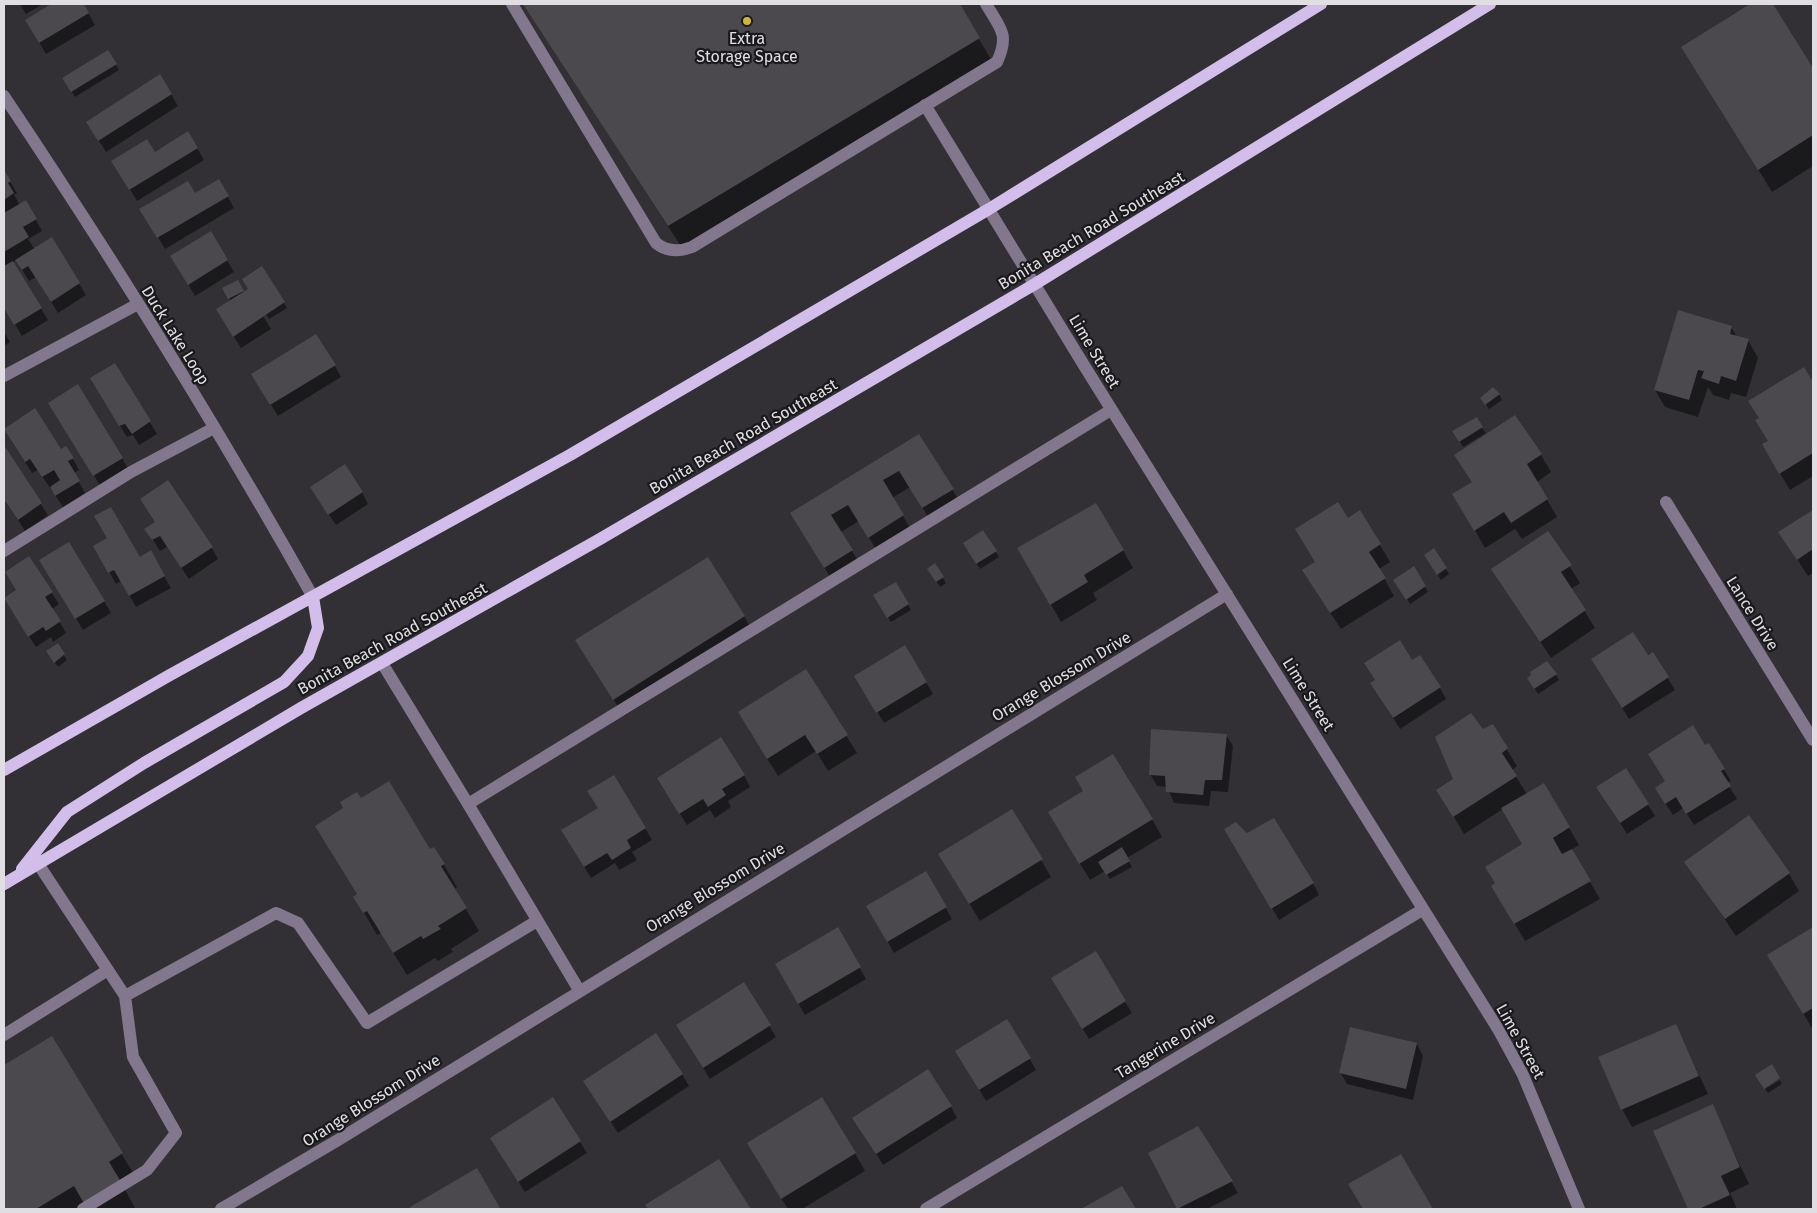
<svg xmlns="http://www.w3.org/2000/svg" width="1817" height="1213" font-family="'Fira Sans',sans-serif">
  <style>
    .shadow { fill: #0007 }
    .building { fill: #4b484e }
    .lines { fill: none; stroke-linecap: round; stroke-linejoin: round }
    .minor { stroke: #82778d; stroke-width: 12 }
    .major { stroke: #d3bdea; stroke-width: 12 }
    .poi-dot { fill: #d1b736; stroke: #19181b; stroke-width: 2 }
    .labels { text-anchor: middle; stroke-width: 4.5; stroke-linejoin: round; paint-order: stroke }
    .poi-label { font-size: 16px; fill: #e0dee2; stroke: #19181b }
    .street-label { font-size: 16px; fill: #e0dee2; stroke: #19181b }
  </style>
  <rect width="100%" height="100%" fill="#323035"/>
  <path class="shadow" d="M20,4H43L26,14Z
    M53,4H83L95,25L46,54L26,20Z
    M524,4H958L992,61L682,248Z
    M1753,4H1772L1813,70V166L1772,192L1683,47Z
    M108,51L119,70L75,97L64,78Z
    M171,94L178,106L106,152L94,133Z
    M188,133L204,160L137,201L120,173Z
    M4,172L17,193L14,195L20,205L26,202L42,231L28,239L35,250L51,239L86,295L58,313L36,277L29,281L16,260L13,262L48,320L22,336L4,306Z
    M219,181L234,208L165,249L141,209L195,195Z
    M210,232L234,272L195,296L172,256Z
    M262,268L287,308L269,319L244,279Z
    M237,281L244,293L248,291L271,329L241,348L224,321L231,301L224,289Z
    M1731,327L1737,337L1748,340L1758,358L1746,397L1731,393L1729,400L1713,395L1708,387L1698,417L1665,407L1655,390Z
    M4,332L10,342L4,346Z
    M114,364L157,434L139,445L133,435L127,437L98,390Z
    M335,366L341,377L278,416L259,386Z
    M1804,368L1813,384V476L1790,490L1763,445L1769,442Z
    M1499,394L1502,400L1489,409L1482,398Z
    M56,414L122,458L129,470L101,487Z
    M1476,418L1482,428L1486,433L1463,447L1454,432Z
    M919,436L963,507L933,525L910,487L892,498L913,533L879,554L859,521L841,532L862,568L835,585L802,531Z
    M11,440L73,459L79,470L74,473L85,493L63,507L38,470L32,473Z
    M4,448L48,515L25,531L4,498Z
    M1541,455L1551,472L1537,482L1557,517L1522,539L1515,529L1485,548L1454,494L1473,483Z
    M362,492L368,504L336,525L318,499Z
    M1813,511V573L1808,576L1780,533Z
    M1347,520L1380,545L1390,562L1379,569L1394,596L1341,629L1314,588L1316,563Z
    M146,529L212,548L218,559L189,579L167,547L160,551Z
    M1548,532L1580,583L1571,589L1595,628L1551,658L1493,569Z
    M95,546L139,558L150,552L171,588L136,607L121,581L116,584Z
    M967,549L996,552L999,557L980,569Z
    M1019,549L1123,550L1133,568L1093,593L1097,600L1061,622Z
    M1434,550L1449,574L1441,580L1429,561Z
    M29,558L59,604L52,609L66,633L53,642L51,637L36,647L12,610Z
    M935,565L946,583L940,587L929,569Z
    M1414,568L1428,592L1410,604L1395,580Z
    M47,571L104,601L111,613L83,630Z
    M896,583L911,610L891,622L875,595Z
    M744,616L754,634L624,716L587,658Z
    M57,645L67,660L58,667L51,657Z
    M905,647L933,694L884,723L856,676Z
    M1652,653L1675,690L1629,719L1599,671Z
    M1412,662L1440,688L1446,699L1400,729L1378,695Z
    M806,671L857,753L828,771L816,751L778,776L749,730Z
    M1556,675L1559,680L1538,694L1528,678Z
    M1492,726L1517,766L1512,770L1527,794L1569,828L1579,845L1571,850L1600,899L1525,941L1493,887L1523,844L1503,809L1464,834L1438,790L1454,779L1483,730Z
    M1226,735L1233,746L1228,792L1211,791L1209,806L1174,803L1167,787L1157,786L1150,774Z
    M1709,745L1731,781L1727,783L1737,799L1694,825L1683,808L1673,815L1663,800L1667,782Z
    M1626,770L1655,816L1627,834L1605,799Z
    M744,775L750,787L728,801L731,807L715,818L710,810L687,825L665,790Z
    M614,777L652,840L632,852L637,860L619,870L615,863L591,878L569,842L599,809Z
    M360,800L430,851L434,848L457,887L454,889L479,931L451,949L453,952L438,961L435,958L407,975L381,933L377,935L355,897L358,895Z
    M1152,819L1162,837L1127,858L1132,867L1110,879L1105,871L1090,880L1059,830Z
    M1226,830L1247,835L1313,883L1319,895L1279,920Z
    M1041,860L1051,877L980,921L950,872Z
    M1686,862L1789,874L1799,891L1736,936Z
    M925,873L952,919L894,953L868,907Z
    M837,929L866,979L805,1015L776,965Z
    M1813,929V1030L1769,955Z
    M1095,953L1132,1013L1089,1039L1059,990Z
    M744,984L776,1037L710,1079L684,1037Z
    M1676,1026L1708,1094L1632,1127L1622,1109Z
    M51,1038L135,1176L122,1184L135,1208L132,1209H4V1067Z
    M1417,1044L1423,1056L1413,1100L1347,1084L1340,1072Z
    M1030,1059L1036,1070L986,1101L963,1062Z
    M682,1074L689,1086L618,1133L592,1092Z
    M1780,1080L1782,1084L1768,1093L1765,1089Z
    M553,1099L587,1153L525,1192L498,1149Z
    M1712,1106L1749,1184L1730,1193L1737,1209H1690L1655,1131Z
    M951,1107L957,1118L883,1165L861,1129Z
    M855,1153L865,1171L802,1209H788L758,1161Z
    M1150,1153L1231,1181L1238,1193L1207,1209H1178Z
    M1401,1156L1432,1209H1364L1350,1184Z
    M719,1161L749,1209H649L647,1206Z
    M477,1170L500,1209H413L412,1207Z
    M1121,1187L1135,1209H1083Z"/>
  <path class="building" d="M51,4H84L89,13L39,43L25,20Z
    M523,4H960L980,38L668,226Z
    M1750,4H1773L1813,68V135L1758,170L1681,47Z
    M108,50L117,64L71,92L62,78Z
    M160,74L172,94L98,141L86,122Z
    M188,131L198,148L129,190L111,161L147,139L155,152Z
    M4,170L11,181L8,183L14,193L4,200Z
    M219,179L229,196L157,238L139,209L188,181L195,193Z
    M26,200L37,219L23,227L29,237L4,252V213Z
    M211,231L228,260L188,285L170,256Z
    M52,237L80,283L51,302L28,266L22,270L15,260Z
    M13,261L42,308L14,325L4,308V266Z
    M262,266L285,302L233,337L216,309L248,289L242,279Z
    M238,280L244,291L228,299L222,288Z
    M1678,310L1732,326L1730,334L1749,339L1736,381L1721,376L1719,384L1701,378L1704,371L1698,370L1689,400L1654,390Z
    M316,334L336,365L270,405L251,374Z
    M115,363L151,421L132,434L125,424L119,426L90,378Z
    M1804,367L1813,382V453L1779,474L1762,444L1768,441L1755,420L1759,418L1748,401Z
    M78,384L123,458L93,476L48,403Z
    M1493,387L1500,394L1485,405L1480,398Z
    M35,408L61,449L66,446L74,458L68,461L80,481L55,496L50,487L60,480L54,470L42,477L30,459L25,462L4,429Z
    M1515,415L1542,454L1527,464L1548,499L1511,523L1504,512L1474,531L1452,494L1472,482L1454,455Z
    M1477,417L1483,427L1459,442L1452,431Z
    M919,434L954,489L922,508L899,471L883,480L904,515L868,538L848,505L831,515L853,550L824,568L790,513Z
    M4,445L42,503L18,520L4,499Z
    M345,464L363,492L328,515L310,487Z
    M168,480L213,547L181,568L160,536L152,540L144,529L155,522L140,499Z
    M1338,502L1348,518L1360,510L1381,544L1369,552L1386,578L1330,613L1302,570L1315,562L1295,529Z
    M1096,503L1124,550L1084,575L1088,582L1050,605L1017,548Z
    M111,507L140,557L151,550L165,576L129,596L114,570L108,573L93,546L107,538L94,516Z
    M1813,510V549L1797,560L1778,532Z
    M983,530L997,551L976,564L963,543Z
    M1548,531L1572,565L1561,572L1586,610L1540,642L1491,569Z
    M69,542L105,601L75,619L39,560Z
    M1434,548L1447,568L1437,575L1424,555Z
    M29,556L53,592L45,597L61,621L46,631L43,627L28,637L4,598L16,590L5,572Z
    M708,557L745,616L613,700L575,640Z
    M935,563L944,577L936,582L927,569Z
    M1414,566L1426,586L1406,600L1393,580Z
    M896,582L909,604L887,618L873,595Z
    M1633,632L1648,655L1653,652L1669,677L1622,708L1591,659Z
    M1400,640L1412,660L1420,655L1441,687L1393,718L1370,683L1375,680L1364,663Z
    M58,643L65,654L54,663L46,651Z
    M905,645L927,682L876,713L854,676Z
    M1547,661L1557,674L1534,689L1527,678L1531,675L1530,672Z
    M806,669L848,735L817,754L805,735L767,759L738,712Z
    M1471,713L1483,729L1493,724L1508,748L1502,753L1517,776L1453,817L1436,790L1453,779L1435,737Z
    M1693,725L1705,745L1709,743L1725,769L1721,771L1731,786L1686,814L1676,797L1665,804L1655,788L1665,781L1648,754Z
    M1151,729L1227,734L1222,780H1205L1203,795L1166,792L1165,776L1149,775Z
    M721,737L745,775L722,789L726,795L708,807L703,799L679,814L657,778Z
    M1113,754L1153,819L1079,864L1048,812L1083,791L1075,777Z
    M1626,768L1649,804L1620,823L1596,787Z
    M614,775L646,828L627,840L631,848L612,860L607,853L584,867L561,830L598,808L587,791Z
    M389,781L430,849L434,847L445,864L441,866L467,908L438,926L441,929L423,939L421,936L393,953L367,911L363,913L353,897L357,894L315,826L343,808L340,802L357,792L361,798Z
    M1544,783L1570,827L1553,838L1562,854L1572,849L1591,881L1514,924L1491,886L1495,883L1485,867L1522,844L1501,808Z
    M1012,809L1043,859L969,904L938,854Z
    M1749,815L1790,873L1725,919L1684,862Z
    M1274,818L1314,883L1271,909L1224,829L1236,822L1247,833Z
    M1122,847L1130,861L1106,875L1098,862Z
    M926,871L947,907L887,942L866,906Z
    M838,927L861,967L798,1004L775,964Z
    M1813,927V1008L1803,1014L1767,955Z
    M1096,951L1126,1001L1082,1029L1051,978Z
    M744,982L771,1025L703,1068L676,1025Z
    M1007,1019L1031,1058L979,1090L955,1051Z
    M1676,1024L1699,1076L1621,1110L1598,1057Z
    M1350,1027L1417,1043L1406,1089L1339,1073Z
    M656,1033L683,1074L610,1122L583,1081Z
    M52,1036L123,1153L109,1162L123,1185L86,1207L74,1186L36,1209H4V1065Z
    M1772,1064L1780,1078L1764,1089L1755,1075Z
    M928,1069L952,1106L876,1154L852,1118Z
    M553,1097L581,1141L518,1182L490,1138Z
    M822,1097L856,1153L781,1199L747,1143Z
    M1713,1104L1740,1167L1721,1176L1730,1195L1699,1209H1688L1653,1131Z
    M1198,1126L1233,1181L1177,1209L1148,1153Z
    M1401,1154L1433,1209H1363L1348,1184Z
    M719,1159L751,1209H648L645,1205Z
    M477,1168L500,1208L411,1209L410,1207Z
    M1122,1186L1136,1209H1081Z"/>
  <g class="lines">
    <path class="minor" d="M512,4L656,243C667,252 679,252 692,247L997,62C1010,34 1000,28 986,4
      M4,96C113,259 217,426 313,597
      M925,105L1085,367L1498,1029L1523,1075L1579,1209
      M4,376L138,304
      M1666,502L1813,740
      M4,551L131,472L214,428
      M382,663L468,804L1111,410
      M468,804L579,990
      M33,856L125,996L276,913L298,923L367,1023L537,921
      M4,1035L108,970
      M83,1209L147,1170L176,1133L133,1057L125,996
      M221,1209L338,1140L1227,594
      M926,1209L1422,910"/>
    <path class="major" d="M4,770L170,675L570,455L989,209L1321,4
      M22,869L67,812L144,763L284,682L308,656L318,628L313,597
      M4,884L301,708L600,539L1035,284L1490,4"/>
  </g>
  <circle class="poi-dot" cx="747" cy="21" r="5"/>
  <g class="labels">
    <g class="poi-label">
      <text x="747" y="44">Extra<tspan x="747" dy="18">Storage Space</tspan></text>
    </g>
    <g class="street-label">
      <text transform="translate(1091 230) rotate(-31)" y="6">Bonita Beach Road Southeast</text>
      <text transform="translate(176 335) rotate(58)" y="6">Duck Lake Loop</text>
      <text transform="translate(1095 351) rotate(59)" y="6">Lime Street</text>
      <text transform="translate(743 436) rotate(-30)" y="6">Bonita Beach Road Southeast</text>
      <text transform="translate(1753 613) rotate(58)" y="6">Lance Drive</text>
      <text transform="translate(392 638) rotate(-29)" y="6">Bonita Beach Road Southeast</text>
      <text transform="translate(1061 676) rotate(-31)" y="6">Orange Blossom Drive</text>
      <text transform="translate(1309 694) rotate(58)" y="6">Lime Street</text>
      <text transform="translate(715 887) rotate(-31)" y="6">Orange Blossom Drive</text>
      <text transform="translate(1521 1041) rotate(61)" y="6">Lime Street</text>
      <text transform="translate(1165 1045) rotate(-31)" y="6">Tangerine Drive</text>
      <text transform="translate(371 1100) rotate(-32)" y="6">Orange Blossom Drive</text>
    </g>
  </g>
  <rect width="1817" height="1213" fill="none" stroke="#e0dee2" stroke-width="10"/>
</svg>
